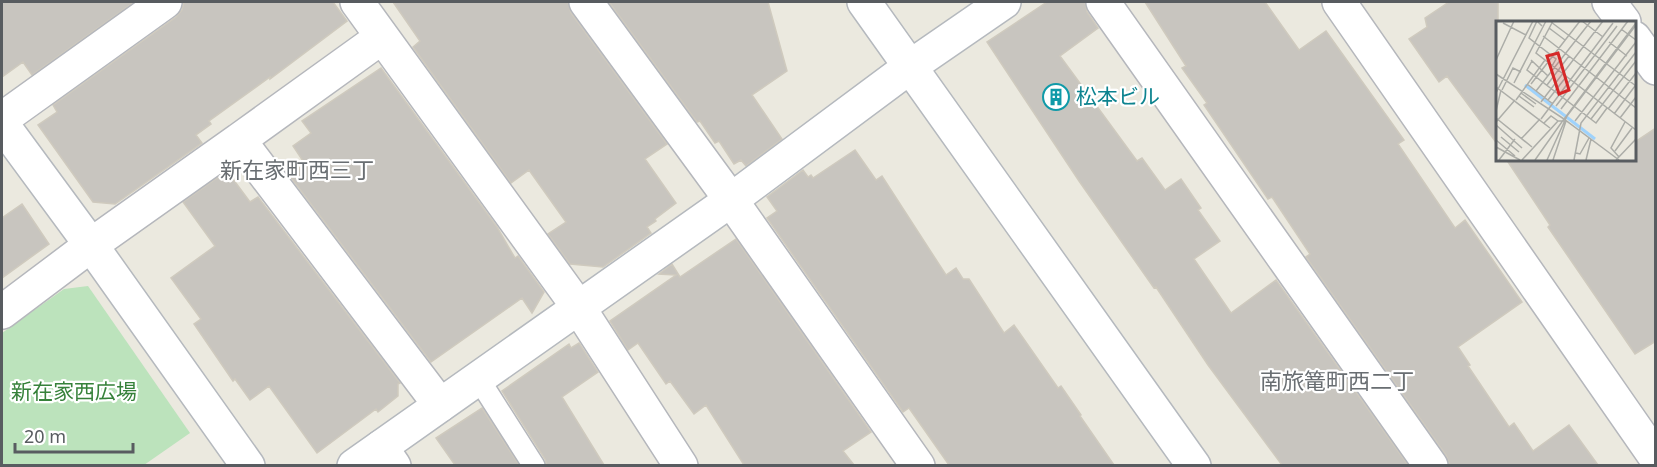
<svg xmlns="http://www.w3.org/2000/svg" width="1657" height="467" font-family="'Noto Sans','Noto Sans JP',sans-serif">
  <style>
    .green { fill: #bce3bc }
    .building { fill: #c8c5bf; stroke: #cfcabe; stroke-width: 1.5 }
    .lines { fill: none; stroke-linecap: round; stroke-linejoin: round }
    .lane-casing { stroke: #b5b7bc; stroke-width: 24 }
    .street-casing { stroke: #b5b7bc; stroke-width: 36 }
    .secondary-casing { stroke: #b5b9be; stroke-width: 36 }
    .lane { stroke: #fff; stroke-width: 21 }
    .street { stroke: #fff; stroke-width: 33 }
    .secondary { stroke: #fff; stroke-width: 33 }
    .labels { text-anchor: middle; stroke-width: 4.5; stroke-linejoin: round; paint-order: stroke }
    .culture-label { font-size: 21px; fill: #0d838f; stroke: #fff; text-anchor: start }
    .park-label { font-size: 21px; fill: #36813a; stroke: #fff }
    .neighbourhood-label { font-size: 22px; fill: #696e72; stroke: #fff }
    .inset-river { fill: none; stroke: #9ed2fc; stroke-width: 3 }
    .inset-road { fill: none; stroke: #acada8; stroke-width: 1.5 }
    .view { fill: #d62828; fill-opacity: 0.15; stroke: #d62828; stroke-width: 3 }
    .inset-edge { fill: none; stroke: #585c60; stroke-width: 3 }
  </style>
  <rect width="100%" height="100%" fill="#ebe9df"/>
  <path class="green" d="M88,286L190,433L144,465H2V333L64,289Z"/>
  <path class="building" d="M2,2H134L32,75L23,62L2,77Z
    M184,2H333L347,21L270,79V77L209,121L211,124L196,135L202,143L115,204L93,202L38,125L57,112L53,105L176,17L182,10Z
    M393,2H568L571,13L667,144L645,159L676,203L655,219L656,221L647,227L651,233L603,267L570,264L548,234L566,222L529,170L511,183L413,47L420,41Z
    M609,2H768L787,71L752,95L782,139L746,166L741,160L734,164L719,141L715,143L700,121L697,122Z
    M1047,2H1085L1087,12L1098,28L1060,56L1137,161L1142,158L1165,190L1181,179L1201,208L1198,210L1220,241L1194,259L1231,313L1276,280L1408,465H1282L1208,365L1156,287L1154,288L1079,181L987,42Z
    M1145,2H1265L1299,50L1326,31L1404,140L1398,144L1455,228L1465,220L1522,302L1458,347L1470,365L1468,366L1509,427L1514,423L1533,451L1569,425L1598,465H1450L1446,455L1306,257L1310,254L1272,197L1268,199L1204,105L1207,103L1182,68L1186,66Z
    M1449,2H1498V145L1447,76L1439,82L1409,39L1427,27L1425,18Z
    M381,68L497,227L515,258L518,256L544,292L532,313L522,298L431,362L289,175L305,164L293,146L311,133L302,121Z
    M1656,128V341L1635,354L1548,227L1550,225L1506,159H1635V142Z
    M855,150L876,180L882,176L946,275L956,268L963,279H969L1004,333L1014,325L1058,388L1061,386L1081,415L1080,416L1114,465H949L909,408L903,412L767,218L777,211L767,197L803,170L808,177L811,175L813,178Z
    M227,171L250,202L258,197L400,383L398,384V396L378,412L376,409L317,453L269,386L250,400L235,379L233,381L194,324L201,319L171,278L215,246L183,202Z
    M22,204L49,244L2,278V218Z
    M736,239L871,432L843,451L854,465H744L706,405L694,414L670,381L666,384L638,343L628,350L610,321L676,275L659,274L672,264L680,277Z
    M579,343L598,372L562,397L604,465H547L545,459L502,391L569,344L571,348Z
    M482,408L519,465H455L436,438Z"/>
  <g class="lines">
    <defs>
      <path id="lane" d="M478,378L534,466"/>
      <path id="street" d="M357,2L579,308L681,466
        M586,2L731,200L918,466
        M1103,2L1431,466
        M1339,2L1656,458
        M1609,2L1624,22
        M1634,38L1656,68
        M2,119L165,2
        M239,140L382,37
        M2,312L91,245L239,140L440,405
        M381,447L394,466"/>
      <path id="secondary" d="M864,2L1194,466
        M2,124L91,245L248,466
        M354,466L731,200L911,66L1004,2"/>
    </defs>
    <use href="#lane" class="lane-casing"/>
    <use href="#street" class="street-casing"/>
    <use href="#secondary" class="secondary-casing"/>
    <use href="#lane" class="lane"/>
    <use href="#street" class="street"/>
    <use href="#secondary" class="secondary"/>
  </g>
  <defs>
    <symbol id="building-ring" viewBox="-11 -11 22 22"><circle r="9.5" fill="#fff" stroke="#0f9aa8" stroke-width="1.5"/><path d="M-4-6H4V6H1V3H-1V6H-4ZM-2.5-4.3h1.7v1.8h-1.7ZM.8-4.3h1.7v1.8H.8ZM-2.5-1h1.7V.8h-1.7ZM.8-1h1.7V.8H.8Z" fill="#0f9aa8"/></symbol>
  </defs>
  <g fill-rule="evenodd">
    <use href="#building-ring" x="1041" y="82" width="30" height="30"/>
  </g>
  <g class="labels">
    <g class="culture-label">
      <text x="1076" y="104">松本ビル</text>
    </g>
    <g class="park-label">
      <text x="74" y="399">新在家西広場</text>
    </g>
    <g class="neighbourhood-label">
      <text x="297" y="178">新在家町西三丁</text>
      <text x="1337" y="389">南旅篭町西二丁</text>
    </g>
  </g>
  <g transform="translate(1496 21)">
    <rect width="140" height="140" fill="#ebe9df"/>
    <path class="inset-river" d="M29,64L99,118"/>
    <path class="inset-road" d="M57,0L40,32L140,109M86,0L107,16M55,1L140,65M7,2L30,14M46,5L41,0L33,17L60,38L56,45M53,7L69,19M125,8L140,19M47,15L140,87M113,21L131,35M0,39L18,0M35,39L52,55M36,40L31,49L100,102L111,87M0,53L68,98L39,139M18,62L50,0M31,63L57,83M35,63L84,0M51,64L73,35M0,66L54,107M6,69L17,47L25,51M40,70L95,0M0,72L37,0M25,72L40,83M23,75L38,86M20,79L49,39M52,79L70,56M45,81L107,0M60,85L121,5M65,88L132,0M112,88L140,52M0,90L5,69M118,93L139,65M0,97L36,126M124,97L140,76M45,98L117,2M95,98L140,40M79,100L140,21M0,101L19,79M48,102L55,95L62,100M0,104L26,127M5,116L23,131M25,118L44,98M0,119L19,135M0,126L24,139M119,130L136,107M80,132L84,133L93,117M123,136L115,127L129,101M3,139L19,118M26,139L62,100H68M51,139L71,95L140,4M57,139L70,100M78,139L85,102L140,31M90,139L95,118M120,139L140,118M123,139L68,98L140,2"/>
    <path class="view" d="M62,32L73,69L63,73L51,35Z"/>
    <rect width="140" height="140" class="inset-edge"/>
  </g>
  <rect width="1657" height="467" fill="none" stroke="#585c60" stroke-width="6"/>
  <path d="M15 443v9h118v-9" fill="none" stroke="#585c60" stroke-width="3"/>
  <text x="24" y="443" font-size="18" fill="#585c60" stroke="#ffffff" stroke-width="4.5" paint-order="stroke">20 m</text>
</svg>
